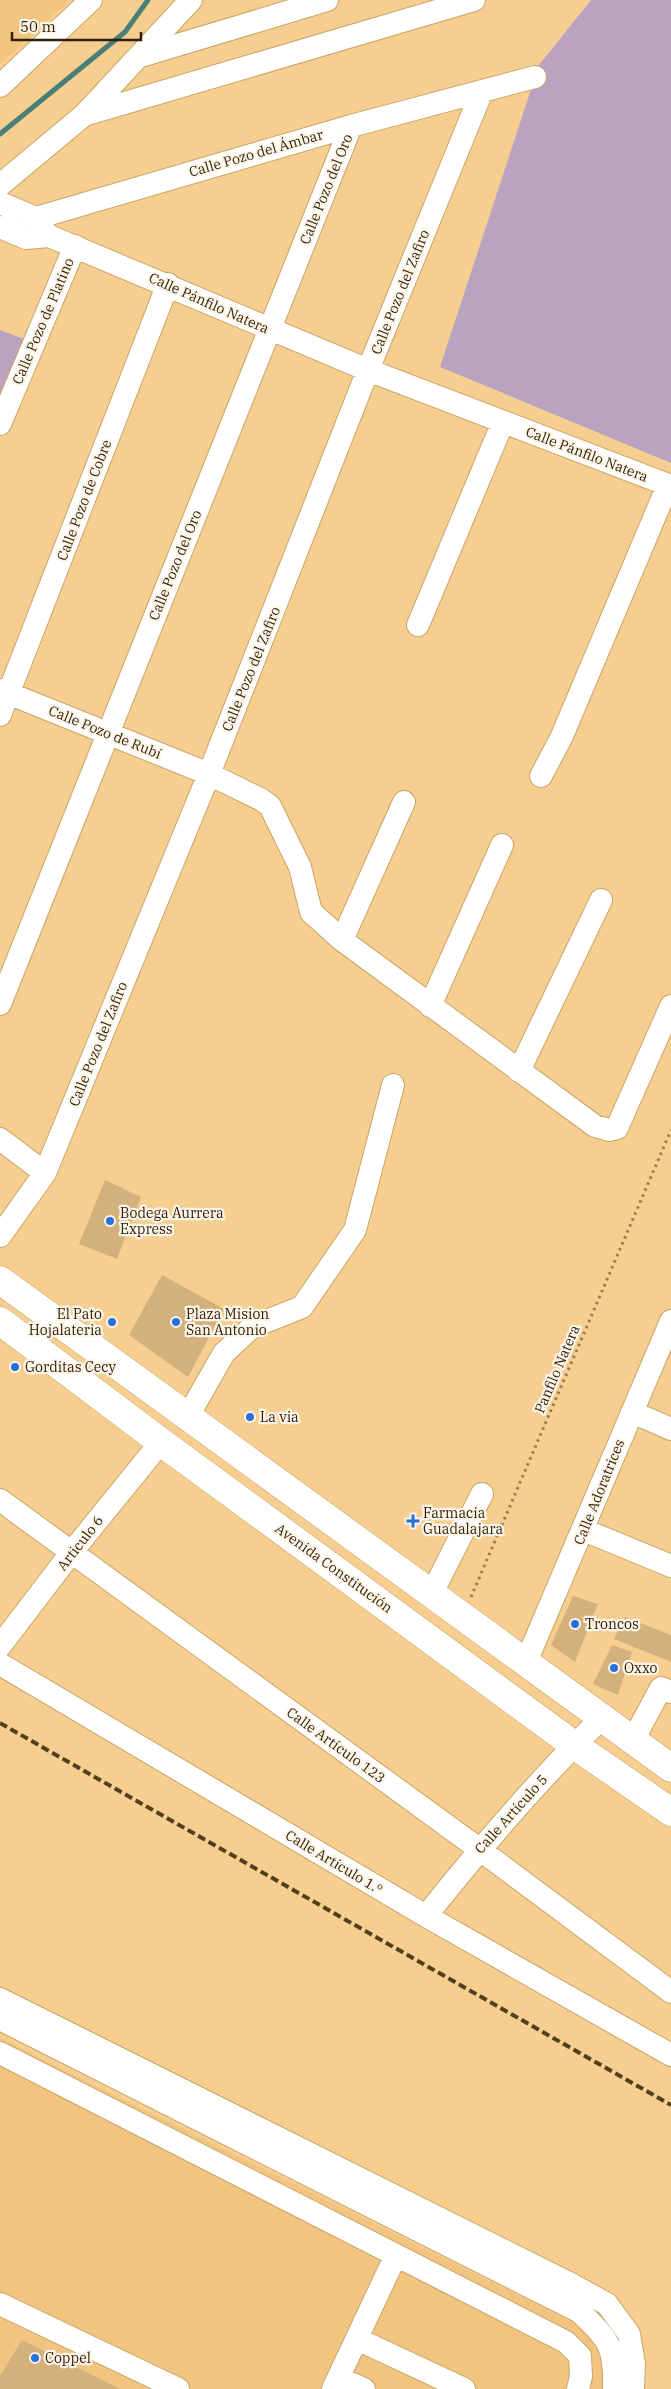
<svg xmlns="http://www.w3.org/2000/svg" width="671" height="2389" font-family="'IBM Plex Serif',serif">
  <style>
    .built { fill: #f1c57f }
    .green { fill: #baa3c0 }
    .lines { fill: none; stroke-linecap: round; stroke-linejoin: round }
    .stream { stroke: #497e79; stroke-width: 5 }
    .building { fill: #d3b17c }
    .minor-casing { stroke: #c9a467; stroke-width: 24 }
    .major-casing { stroke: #c9a467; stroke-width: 29 }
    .path { stroke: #987c4f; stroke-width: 3; stroke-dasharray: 2.5 4; stroke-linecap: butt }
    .minor { stroke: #fff; stroke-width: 22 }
    .major { stroke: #fff; stroke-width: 28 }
    .rail { stroke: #523f1f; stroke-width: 4; stroke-dasharray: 8 4; stroke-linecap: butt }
    .poi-dot { fill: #2770dc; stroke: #fdf5e9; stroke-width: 2 }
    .labels { text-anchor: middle; stroke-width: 4.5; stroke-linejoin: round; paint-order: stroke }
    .street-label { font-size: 14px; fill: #2e1f06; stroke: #fdf5e9 }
    .poi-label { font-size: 14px; fill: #2e1f06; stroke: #fdf5e9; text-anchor: start }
  </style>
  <rect width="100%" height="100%" fill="#f6cf90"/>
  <path class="built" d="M0,0H70L0,64Z
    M0,2038L570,2321L592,2339L597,2349L603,2371L602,2389H0Z"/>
  <path class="green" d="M591,0H671V463L440,367L539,65Z
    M0,330L32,342L0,419Z"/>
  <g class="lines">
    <path class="stream" d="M0,134L125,32L148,0"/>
  </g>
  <path class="building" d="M105,1180L141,1197L117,1259L79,1244Z
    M162,1275L224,1309L188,1377L129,1335Z
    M573,1596L598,1604L575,1662L551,1645Z
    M625,1617L671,1635V1662L614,1639Z
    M612,1645L632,1652L618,1695L593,1684Z
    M22,2340L120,2389H0V2376Z"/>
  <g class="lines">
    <defs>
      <path id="minor" d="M141,56L327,0
        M0,86L91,0
        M84,115L474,0
        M0,185L84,115L191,0
        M0,203L36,218L44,229
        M36,218L351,126L535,77
        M0,227L26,238L49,236L368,370L671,486
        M0,424L75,246
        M418,625L503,422
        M0,690L209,774L262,800L270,806L300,867L311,912L342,940L595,1126L609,1130L617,1128L671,1006
        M0,715L168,284
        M541,776L562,736L668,485
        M342,940L404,802
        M0,1004L351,126
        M430,1006L502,845
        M519,1071L601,900
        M0,1139L45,1173
        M0,1236L45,1173L209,774L368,370L482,91
        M632,1412L671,1429
        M188,1416L224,1353L252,1327L302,1307L355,1230L393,1085
        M0,1500L479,1849L671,1992
        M584,1530L671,1566
        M432,1593L482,1494
        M0,1646L71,1553L161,1442
        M526,1662L671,1321
        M0,1664L426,1916L671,2055
        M633,1740L661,1688L671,1692
        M426,1916C481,1847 539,1779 602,1718
        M0,1999L567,2282L607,2304L629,2334L634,2364L633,2389
        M0,2019L580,2312C610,2341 615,2347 614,2389
        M0,2053L566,2342L580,2356L581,2376L578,2389
        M0,2304L178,2389
        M357,2339L464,2389
        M339,2378L364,2389
        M333,2389L396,2255"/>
      <path id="major" d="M0,1280L671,1768
        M0,1321L161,1442L574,1745L671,1812"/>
    </defs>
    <use href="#minor" class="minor-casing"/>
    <use href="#major" class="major-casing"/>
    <path class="path" d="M471,1597L671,1130"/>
    <use href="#minor" class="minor"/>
    <use href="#major" class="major"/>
    <path class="rail" d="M0,1723L671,2105"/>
  </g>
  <g class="poi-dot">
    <circle cx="110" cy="1221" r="5"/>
    <circle cx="112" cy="1322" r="5"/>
    <circle cx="176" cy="1322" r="5"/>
    <circle cx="15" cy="1367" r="5"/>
    <circle cx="250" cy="1417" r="5"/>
    <path d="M410.5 1513.5h5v5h5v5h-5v5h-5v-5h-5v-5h5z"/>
    <circle cx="575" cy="1624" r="5"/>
    <circle cx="614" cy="1668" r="5"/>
    <circle cx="35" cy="2358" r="5"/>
  </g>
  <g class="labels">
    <g class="street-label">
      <text transform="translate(256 153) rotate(-16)" y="5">Calle Pozo del Ámbar</text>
      <text transform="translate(326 189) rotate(-68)" y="5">Calle Pozo del Oro</text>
      <text transform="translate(400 292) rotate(-68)" y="5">Calle Pozo del Zafiro</text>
      <text transform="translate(209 303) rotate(24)" y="5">Calle Pánfilo Natera</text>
      <text transform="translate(43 321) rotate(-67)" y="5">Calle Pozo de Platino</text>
      <text transform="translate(587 454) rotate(21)" y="5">Calle Pánfilo Natera</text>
      <text transform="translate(84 500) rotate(-69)" y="5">Calle Pozo de Cobre</text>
      <text transform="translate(175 565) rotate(-68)" y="5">Calle Pozo del Oro</text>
      <text transform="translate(251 669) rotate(-68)" y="5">Calle Pozo del Zafiro</text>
      <text transform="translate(105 732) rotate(22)" y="5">Calle Pozo de Rubí</text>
      <text transform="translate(98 1044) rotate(-68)" y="5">Calle Pozo del Zafiro</text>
      <text transform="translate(557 1369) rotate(-67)" y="5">Panfilo Natera</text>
      <text transform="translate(599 1492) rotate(-68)" y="5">Calle Adoratrices</text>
      <text transform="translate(80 1543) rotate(-52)" y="5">Articulo 6</text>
      <text transform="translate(334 1568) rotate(36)" y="5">Avenida Constitución</text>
      <text transform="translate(336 1745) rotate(36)" y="5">Calle Artículo 123</text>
      <text transform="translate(511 1814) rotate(-48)" y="5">Calle Artículo 5</text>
      <text transform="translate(334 1862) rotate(31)" y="5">Calle Artículo 1.º</text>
    </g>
    <g class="poi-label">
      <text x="120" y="1218">Bodega Aurrera<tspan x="120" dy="16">Express</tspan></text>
      <text x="102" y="1319" text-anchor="end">El Pato<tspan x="102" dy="16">Hojalateria</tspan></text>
      <text x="186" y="1319">Plaza Mision<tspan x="186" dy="16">San Antonio</tspan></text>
      <text x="25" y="1372">Gorditas Cecy</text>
      <text x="260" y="1422">La via</text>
      <text x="423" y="1518">Farmacia<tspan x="423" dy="16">Guadalajara</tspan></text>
      <text x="585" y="1629">Troncos</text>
      <text x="624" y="1673">Oxxo</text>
      <text x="45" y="2363">Coppel</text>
    </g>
  </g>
  <path d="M12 32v8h129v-8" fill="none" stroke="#2e1f06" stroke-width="2.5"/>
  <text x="20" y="32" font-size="15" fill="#2e1f06" stroke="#fdf5e9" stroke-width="4" paint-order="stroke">50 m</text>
</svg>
